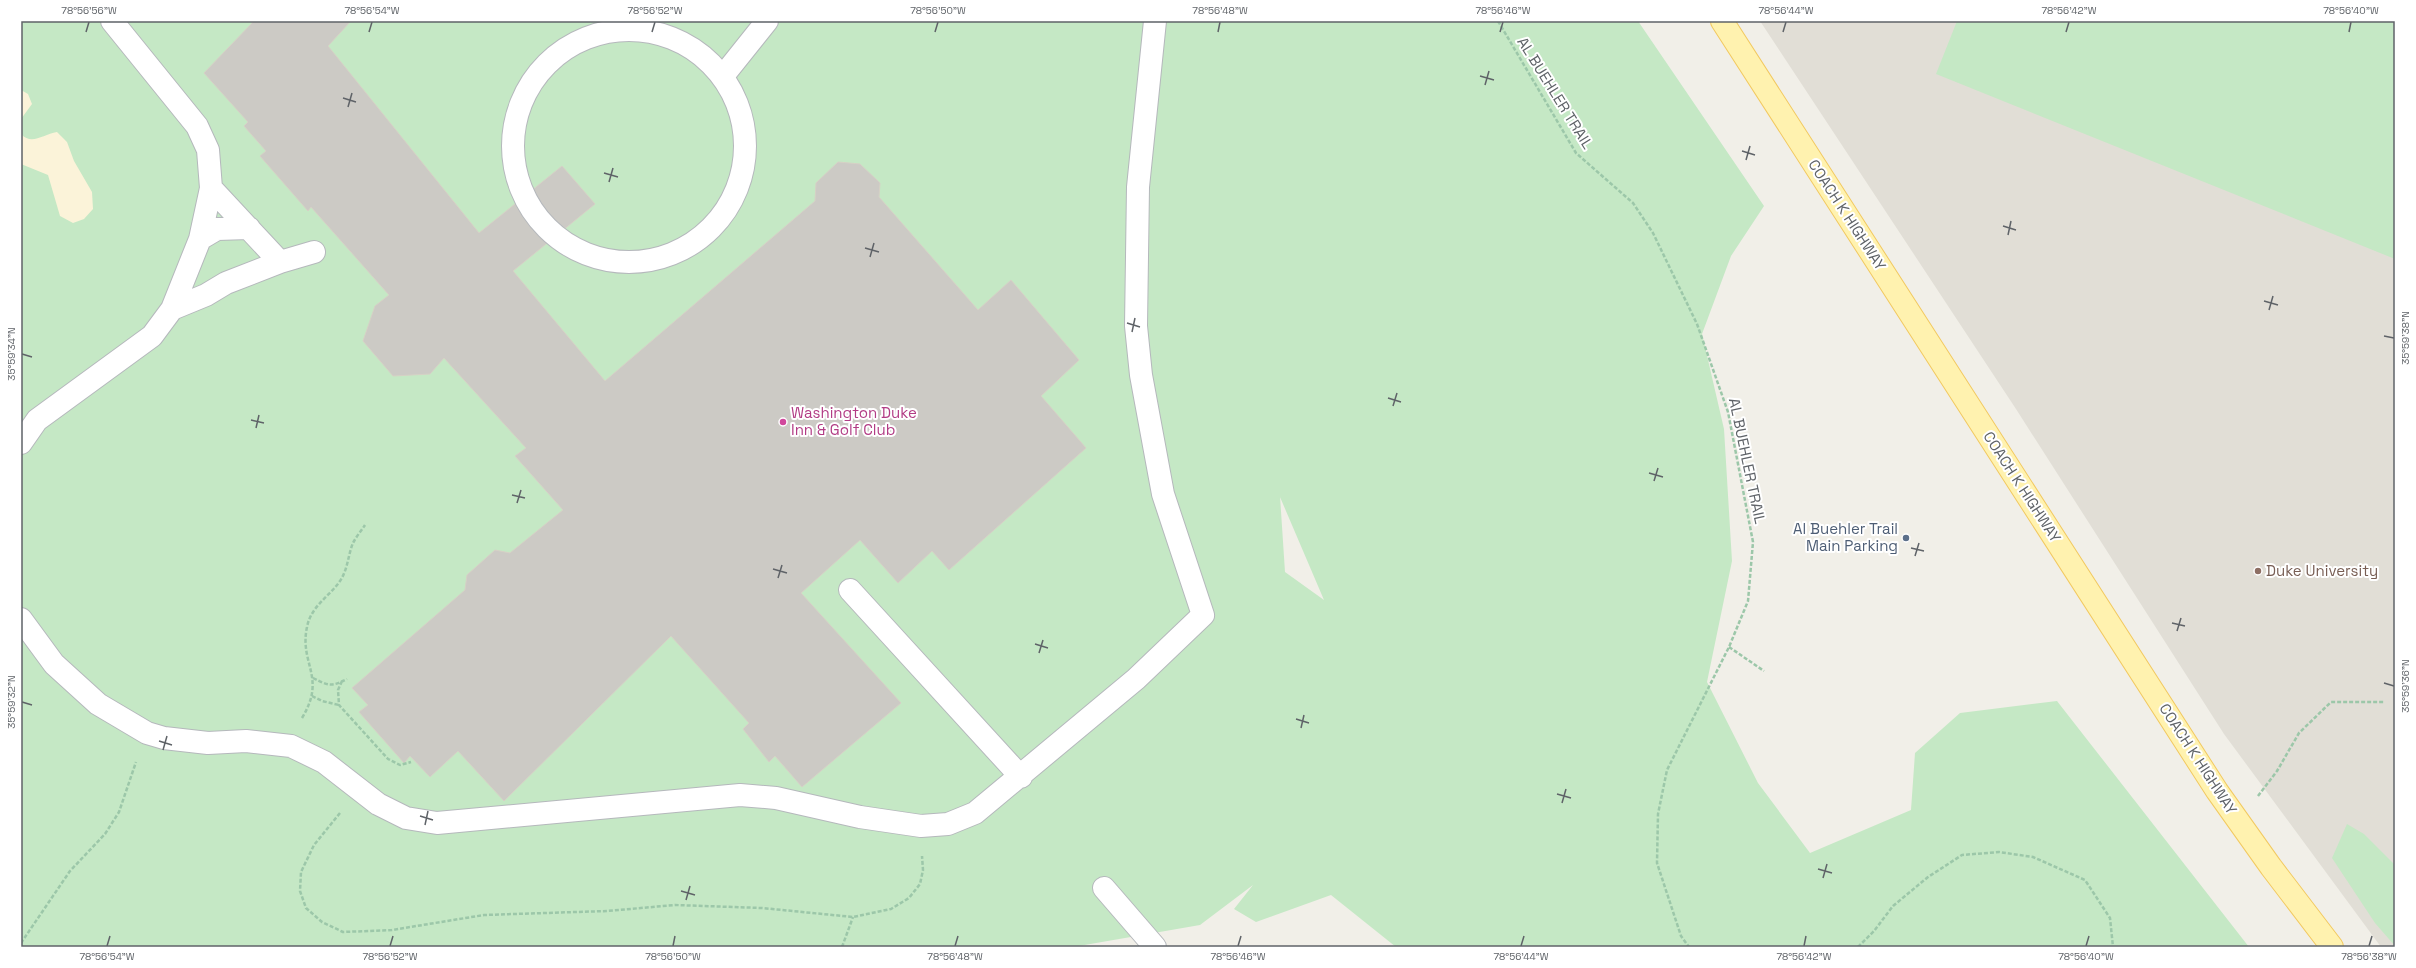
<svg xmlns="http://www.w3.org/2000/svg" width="2416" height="968" font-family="'Space Grotesk',sans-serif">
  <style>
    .education { fill: #e1ded6 }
    .green { fill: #c5e8c5; fill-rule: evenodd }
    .sand { fill: #fbf3d9 }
    .building { fill: #cccac5; stroke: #d6d1c6 }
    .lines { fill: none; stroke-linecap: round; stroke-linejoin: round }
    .minor-casing { stroke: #b5b8bc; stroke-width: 24 }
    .major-casing { stroke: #f2c960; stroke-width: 24 }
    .path { stroke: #9cc7a9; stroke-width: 2.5; stroke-dasharray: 4 2; stroke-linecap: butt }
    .minor { stroke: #fff; stroke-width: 22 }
    .major { stroke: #fff2af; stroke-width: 22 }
    .ticks { fill: none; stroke: #5f6368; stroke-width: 1.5 }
    .hotel-dot { fill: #d1479c; stroke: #fff; stroke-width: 1.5 }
    .service-dot { fill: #5c6f8a; stroke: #fff; stroke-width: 1.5 }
    .education-dot { fill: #8d6e63; stroke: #fff; stroke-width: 1.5 }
    .labels { text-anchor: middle; stroke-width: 4; stroke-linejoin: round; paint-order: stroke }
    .street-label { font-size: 15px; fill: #5f6368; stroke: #fff }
    .hotel-label { font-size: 15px; fill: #b23c85; stroke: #fff; text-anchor: start }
    .service-label { font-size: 15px; fill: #4e5e75; stroke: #fff; text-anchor: end }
    .education-label { font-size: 15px; fill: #785e54; stroke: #fff; text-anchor: start }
    .neatline { fill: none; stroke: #5f6368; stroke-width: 1.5 }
    .ticks-label { font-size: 10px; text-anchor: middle; fill: #5f6368 }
  </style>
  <rect width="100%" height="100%" fill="#f1efe8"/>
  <path class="education" d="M1760,21H2395V947H2381L2224,734L2016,409Z"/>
  <path class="green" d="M21,21H1638L1764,206L1731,256L1702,334L1724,429L1732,561L1707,682L1758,783L1810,853L1911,810L1915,753L1960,713L2057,701L2249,947H1396L1331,895L1256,922L1234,909L1253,885L1200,925L1073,947H21ZM1280,496V497L1324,600L1285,572Z
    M1957,21H2395V259L1936,74Z
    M2347,824L2364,834L2395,865V946L2375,923L2332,858Z"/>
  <path class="sand" d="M21,90L28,94L32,104L21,119Z
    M57,132L67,142L74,161L92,192L93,209L84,219L73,223L60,216L48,175L21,164V134C32,146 43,134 57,132Z"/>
  <path class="building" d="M254,21L350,22L328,46L479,233L562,166L595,204L513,271L605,381L815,201L816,183L838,162L860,164L880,183L879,197L978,310L1011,280L1079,360L1041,396L1086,448L949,570L932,551L898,583L860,540L801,593L901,703L802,787L775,756L769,762L743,729L749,723L671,636L504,801L458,751L430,777L410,756L404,763L359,712L368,705L352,688L465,590L467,575L495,550L510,553L563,510L515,456L526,448L444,358L430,374L393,376L363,341L375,306L389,295L311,207L308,211L260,156L266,151L244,126L248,122L204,73Z"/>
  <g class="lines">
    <defs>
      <path id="minor" d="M513 146a116 116 0 1 1 232 0a116 116 0 1 1-232 0Z
        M723,76L767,21
        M211,188L280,262
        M200,239L217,229L249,228
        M172,309L206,295L226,283L280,262L314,252
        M21,443L37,420L152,336L172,309L200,239L211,188L208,150L197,126L112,21
        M850,590L1021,777
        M21,619L54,664L98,704L147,733L164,738L208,743L246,741L291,746L324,762L378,804L406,818L437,823L740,795L776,798L860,817L921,826L948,824L975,813L1136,679L1203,615L1163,494L1141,375L1136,326L1138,187L1155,21
        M1104,888L1155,947"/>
      <path id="major" d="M1722,21L2217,791L2271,867L2332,947"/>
    </defs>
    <use href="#minor" class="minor-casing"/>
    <use href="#major" class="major-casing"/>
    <path class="path" d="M1498,21L1576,153L1633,203L1653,233L1697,324L1728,412L1753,542L1748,601L1729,647L1667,770L1658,814L1657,863L1681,936L1689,947
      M1729,647L1764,671
      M313,678C329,686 331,687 347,679
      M342,681L338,690L339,705L388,759L400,765L411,762
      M312,696L322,701L339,705
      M302,718C327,677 299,664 307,627C311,606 329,597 340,581C348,569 348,555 353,543C356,537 361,531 365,525
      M2258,796L2277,771L2299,733L2331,702H2384
      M340,813L314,845L301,872L300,891L306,908L322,922L343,932L392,930L484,915L607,911L675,905L762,908L853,917L891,909L909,898L920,884L923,870L922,856
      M21,943L70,871L105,834L119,812L136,762
      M842,947L853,917
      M1858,947L1874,931L1893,906L1928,877L1962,855L1999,852L2033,857L2085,880L2110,918L2113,947"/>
    <use href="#minor" class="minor"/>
    <use href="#major" class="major"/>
  </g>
  <path class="ticks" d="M86,32L89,22M369,32L372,22M652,32L655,22M935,32L938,22M1218,32L1220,22M1500,32L1503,22M1783,32L1786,22M2066,32L2069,22M2349,32L2351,22M1480,76L1494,80M1485,85L1489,71M343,98L356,102M348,107L352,93M1742,151L1755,155M1746,160L1750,146M604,173L618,177M609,182L613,168M2003,226L2016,230M2008,235L2011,221M865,248L879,252M870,257L874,243M2264,301L2278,305M2269,310L2273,296M1127,323L1140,327M1132,332L1135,318M2384,336L2394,338M22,354L32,357M1388,398L1401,402M1393,406L1397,393M251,420L264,423M256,428L259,415M1649,473L1663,477M1654,481L1658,468M512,495L525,498M517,503L521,490M1911,548L1924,551M1915,556L1919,543M773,569L787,573M778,578L782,565M2172,623L2185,626M2177,631L2181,618M1035,644L1048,648M1039,653L1043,640M2384,683L2394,686M22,702L32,705M1296,719L1309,723M1301,728L1304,715M159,741L172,745M163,750L167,736M1557,794L1571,798M1562,803L1566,789M420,816L433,820M425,825L428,811M1818,869L1832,873M1823,878L1827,864M681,891L695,895M686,900L690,886M107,946L110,936M390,946L393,936M673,946L675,936M955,946L958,936M1238,946L1241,936M1521,946L1524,936M1804,946L1806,936M2086,946L2089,936M2369,946L2372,936"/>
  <circle class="hotel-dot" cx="783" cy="422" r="4"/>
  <circle class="service-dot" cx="1906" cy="538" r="4"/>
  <circle class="education-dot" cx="2258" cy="571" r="4"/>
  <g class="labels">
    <g class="street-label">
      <text transform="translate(1555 93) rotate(58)" y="5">AL BUEHLER TRAIL</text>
      <text transform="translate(1847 215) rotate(57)" y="5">COACH K HIGHWAY</text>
      <text transform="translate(1747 461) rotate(78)" y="5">AL BUEHLER TRAIL</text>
      <text transform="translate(2022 487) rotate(57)" y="5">COACH K HIGHWAY</text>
      <text transform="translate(2198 759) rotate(57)" y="5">COACH K HIGHWAY</text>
    </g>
    <g class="hotel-label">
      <text x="791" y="418">Washington Duke<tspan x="791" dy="17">Inn &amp; Golf Club</tspan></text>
    </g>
    <g class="service-label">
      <text x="1898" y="534">Al Buehler Trail<tspan x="1898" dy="17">Main Parking</tspan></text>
    </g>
    <g class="education-label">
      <text x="2266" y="576">Duke University</text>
    </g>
  </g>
  <rect width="2416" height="968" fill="none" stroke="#ffffff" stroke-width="44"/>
  <rect x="22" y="22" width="2372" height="924" class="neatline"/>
  <g class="ticks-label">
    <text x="89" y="14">78°56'56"W</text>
    <text x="372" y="14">78°56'54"W</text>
    <text x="655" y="14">78°56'52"W</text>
    <text x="938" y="14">78°56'50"W</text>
    <text x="1220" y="14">78°56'48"W</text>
    <text x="1503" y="14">78°56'46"W</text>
    <text x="1786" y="14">78°56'44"W</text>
    <text x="2069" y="14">78°56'42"W</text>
    <text x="2351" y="14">78°56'40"W</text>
    <text transform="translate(2405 338) rotate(-90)" y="4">35°59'38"N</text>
    <text transform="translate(11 354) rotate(-90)" y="4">35°59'34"N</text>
    <text transform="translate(2405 686) rotate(-90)" y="4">35°59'36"N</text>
    <text transform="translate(11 702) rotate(-90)" y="4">35°59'32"N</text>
    <text x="107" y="960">78°56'54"W</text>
    <text x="390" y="960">78°56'52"W</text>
    <text x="673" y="960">78°56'50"W</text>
    <text x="955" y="960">78°56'48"W</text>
    <text x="1238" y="960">78°56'46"W</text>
    <text x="1521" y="960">78°56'44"W</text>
    <text x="1804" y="960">78°56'42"W</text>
    <text x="2086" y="960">78°56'40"W</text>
    <text x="2369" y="960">78°56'38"W</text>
  </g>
</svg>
